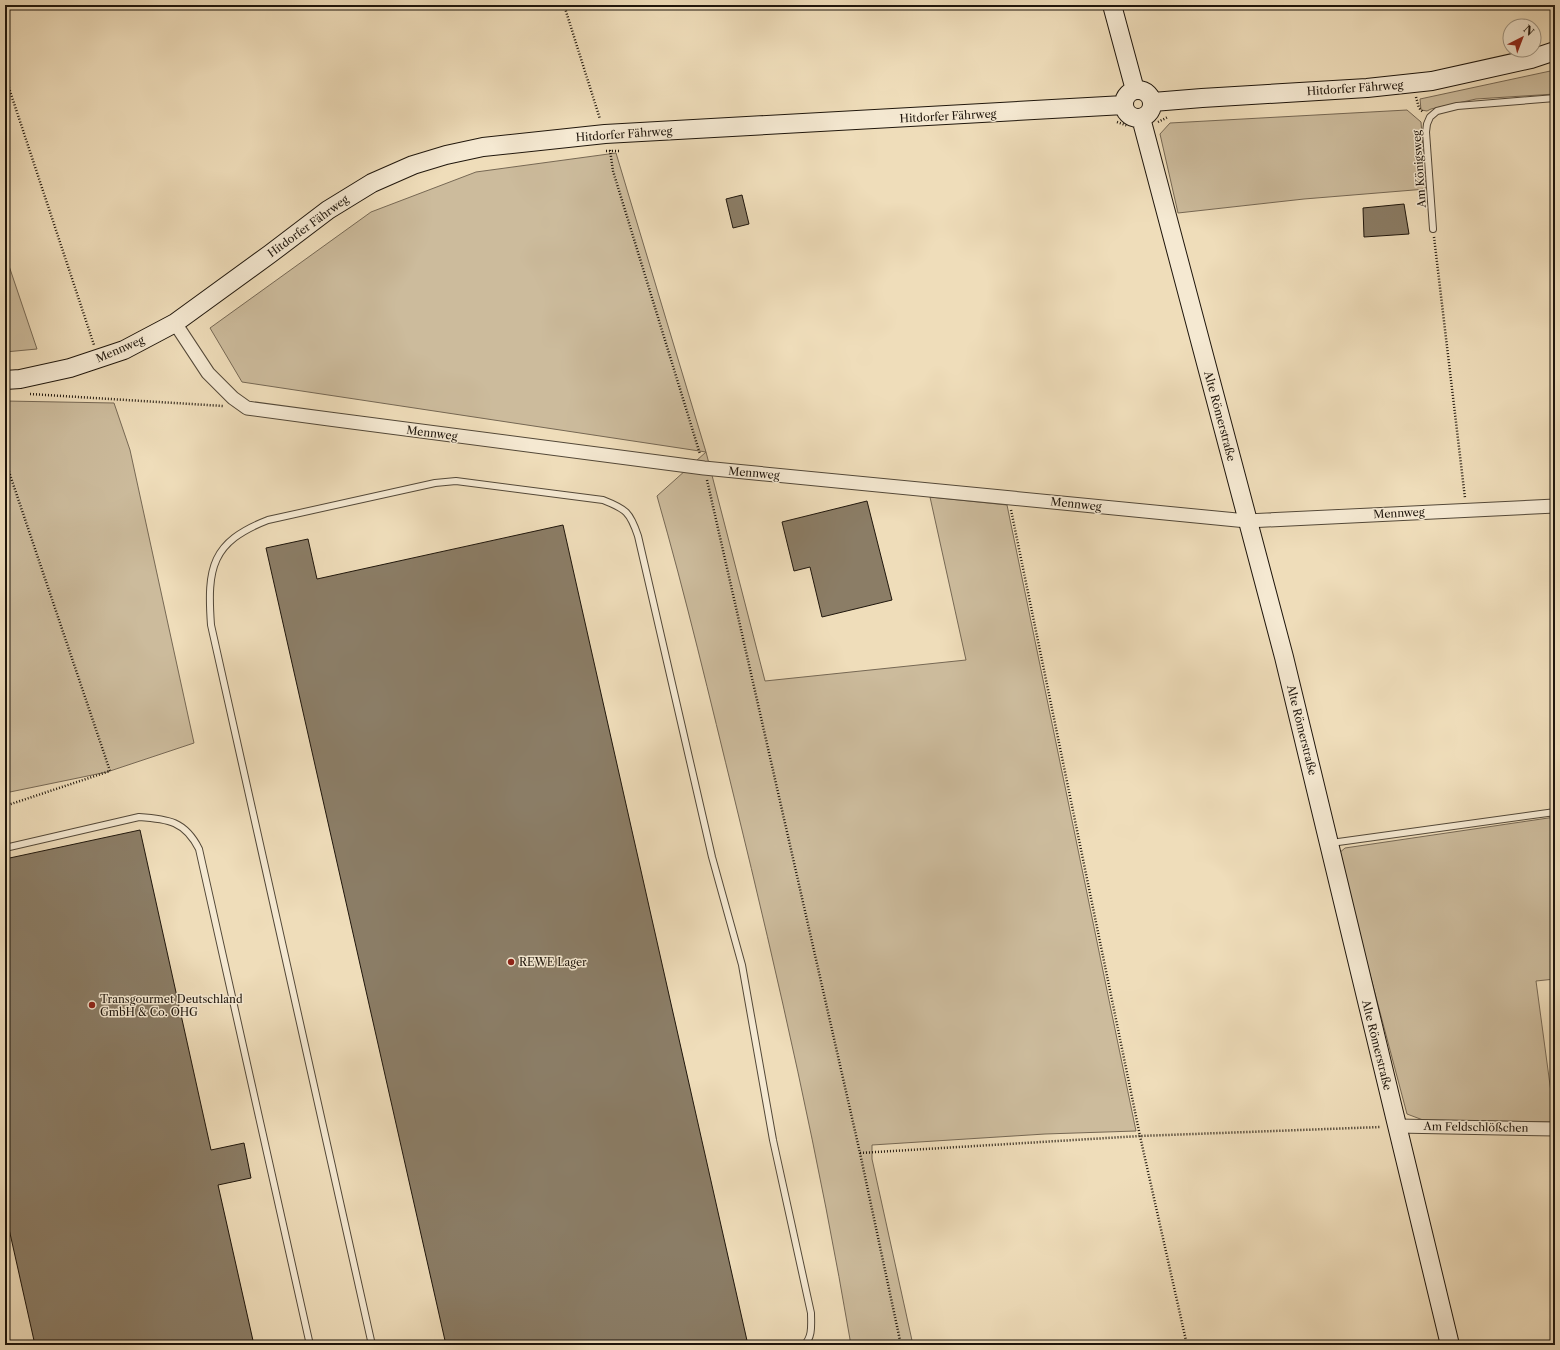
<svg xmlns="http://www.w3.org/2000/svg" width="1560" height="1350" font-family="'Libre Caslon Text',serif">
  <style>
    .green { fill: #ccbb9c; stroke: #766854 }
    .building { fill: #8b7d66; stroke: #1f160c }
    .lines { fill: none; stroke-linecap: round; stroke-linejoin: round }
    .lane-casing { stroke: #534838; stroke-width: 8 }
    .street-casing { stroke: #534838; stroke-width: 15 }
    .secondary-casing { stroke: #1f160c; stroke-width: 20 }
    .path { stroke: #1f160c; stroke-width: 2.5; stroke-dasharray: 1 2; stroke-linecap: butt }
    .lane { stroke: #f5e9d2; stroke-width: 6 }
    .street { stroke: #f5e9d2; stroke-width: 13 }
    .secondary { stroke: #f5e9d2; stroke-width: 18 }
    .poi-dot { fill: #8f2418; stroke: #f5e9d2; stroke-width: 1.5 }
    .labels { text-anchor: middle; stroke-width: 3; stroke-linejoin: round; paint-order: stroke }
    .street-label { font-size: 11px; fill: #1f160c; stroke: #f5e9d2 }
    .poi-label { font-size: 11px; fill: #1f160c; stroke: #f5e9d2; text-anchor: start }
  </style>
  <rect width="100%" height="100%" fill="#efddba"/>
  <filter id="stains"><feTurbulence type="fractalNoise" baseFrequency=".005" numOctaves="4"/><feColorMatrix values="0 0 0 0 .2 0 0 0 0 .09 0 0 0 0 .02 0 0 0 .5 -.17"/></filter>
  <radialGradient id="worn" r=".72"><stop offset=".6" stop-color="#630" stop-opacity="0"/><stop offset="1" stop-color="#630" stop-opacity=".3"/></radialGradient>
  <path class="green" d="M1555,70V94L1476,99L1431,109L1427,111L1421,110L1420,99Z
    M1407,110L1421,122L1426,189L1304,199L1178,213L1160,134L1170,123Z
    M616,153L706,452L765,681L966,660L930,497L1007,505L1136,1131L1045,1134L872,1145V1159L913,1345H851C820,1162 779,981 735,801C710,699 686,597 657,496L706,452L242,382L210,328L371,212L476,172Z
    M5,254L37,349L5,352Z
    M5,401L114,403L130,450L194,743L107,772L5,793Z
    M1555,817V979L1536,981L1555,1122L1423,1120L1407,1114L1338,854L1345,848Z"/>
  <path class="building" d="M742,195L749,224L733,228L726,199Z
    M1404,204L1409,234L1364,237L1363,208Z
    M867,501L892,600L822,617L810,567L794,571L782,522Z
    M563,525L748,1345H446L266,548L308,539L317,579Z
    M140,830L211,1150L244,1143L251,1178L218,1185L254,1345H35L5,1211V859Z"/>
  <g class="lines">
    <defs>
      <path id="lane" d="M1433,229L1426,132L1427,124L1430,117L1437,111L1457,106L1555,98
        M1331,843L1555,812
        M5,848L139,817C168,819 185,821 199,849L310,1345
        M372,1345L211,625C207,568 211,542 268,520L435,483L456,481L603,500C626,509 630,512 638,536L712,857L742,965L773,1140L811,1313C811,1324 813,1337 804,1345"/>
      <path id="street" d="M175,323L208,373L233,398L247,408L329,419L704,468L1247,521L1555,506
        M1397,1126L1555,1129"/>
      <path id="secondary" d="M1112,5L1135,90
        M1124 104a14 14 0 1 1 28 0a14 14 0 1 1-28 0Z
        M1153,102L1202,98L1367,88L1432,81L1531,59L1555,51
        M1141,118L1284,657L1450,1345
        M5,380L20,379L70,368L124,350L175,323L270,254L328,210L372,183L413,165L446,155L483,147L605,134L1124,105"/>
    </defs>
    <use href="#lane" class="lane-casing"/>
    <use href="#street" class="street-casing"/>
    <use href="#secondary" class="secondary-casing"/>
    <path class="path" d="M564,5L600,119
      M5,76L94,345
      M1416,97L1419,108L1423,112
      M1117,122L1128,126
      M1158,122L1168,117
      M610,150L613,171L700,454
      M606,151H619
      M1434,237L1465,498
      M30,394L223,406
      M5,460L110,771L5,806
      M707,480L860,1153L901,1345
      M1011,510L1140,1136L1187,1345
      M860,1153L1140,1136L1381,1127"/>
    <use href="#lane" class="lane"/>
    <use href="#street" class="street"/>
    <use href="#secondary" class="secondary"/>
  </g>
  <g class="poi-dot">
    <circle cx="511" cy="962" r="4"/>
    <circle cx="92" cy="1005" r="4"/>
  </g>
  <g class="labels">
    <g class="street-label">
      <text transform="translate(1355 88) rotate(-4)" y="4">Hitdorfer Fährweg</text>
      <text transform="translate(948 116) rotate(-3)" y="4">Hitdorfer Fährweg</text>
      <text transform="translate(624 134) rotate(-4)" y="4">Hitdorfer Fährweg</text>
      <text transform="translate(1419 169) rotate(-94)" y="4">Am Königsweg</text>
      <text transform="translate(308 226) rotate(-36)" y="4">Hitdorfer Fährweg</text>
      <text transform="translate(120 349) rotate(-23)" y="4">Mennweg</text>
      <text transform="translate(1220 416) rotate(75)" y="4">Alte Römerstraße</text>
      <text transform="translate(432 433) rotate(7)" y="4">Mennweg</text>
      <text transform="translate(754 473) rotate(5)" y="4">Mennweg</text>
      <text transform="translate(1076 504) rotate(6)" y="4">Mennweg</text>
      <text transform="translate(1399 513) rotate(-3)" y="4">Mennweg</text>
      <text transform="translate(1302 730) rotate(76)" y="4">Alte Römerstraße</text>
      <text transform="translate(1377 1045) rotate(76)" y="4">Alte Römerstraße</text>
      <text transform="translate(1476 1127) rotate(1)" y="4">Am Feldschlößchen</text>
    </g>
    <g class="poi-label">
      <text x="519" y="966">REWE Lager</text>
      <text x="100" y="1003">Transgourmet Deutschland<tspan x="100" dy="13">GmbH &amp; Co. OHG</tspan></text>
    </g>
  </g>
  <rect width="1560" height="1350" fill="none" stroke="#efddba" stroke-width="20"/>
  <rect x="6" y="6" width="1548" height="1338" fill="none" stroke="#1f160c" stroke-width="2"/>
  <rect x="10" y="10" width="1540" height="1330" fill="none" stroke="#1f160c"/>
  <g transform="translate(1522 38) rotate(42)"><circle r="19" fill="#f5e9d2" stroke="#9f9583"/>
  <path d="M0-3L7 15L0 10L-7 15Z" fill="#8f2418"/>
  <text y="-6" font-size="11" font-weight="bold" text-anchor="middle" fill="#1f160c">N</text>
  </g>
  <rect width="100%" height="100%" filter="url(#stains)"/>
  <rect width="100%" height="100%" fill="url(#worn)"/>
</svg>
